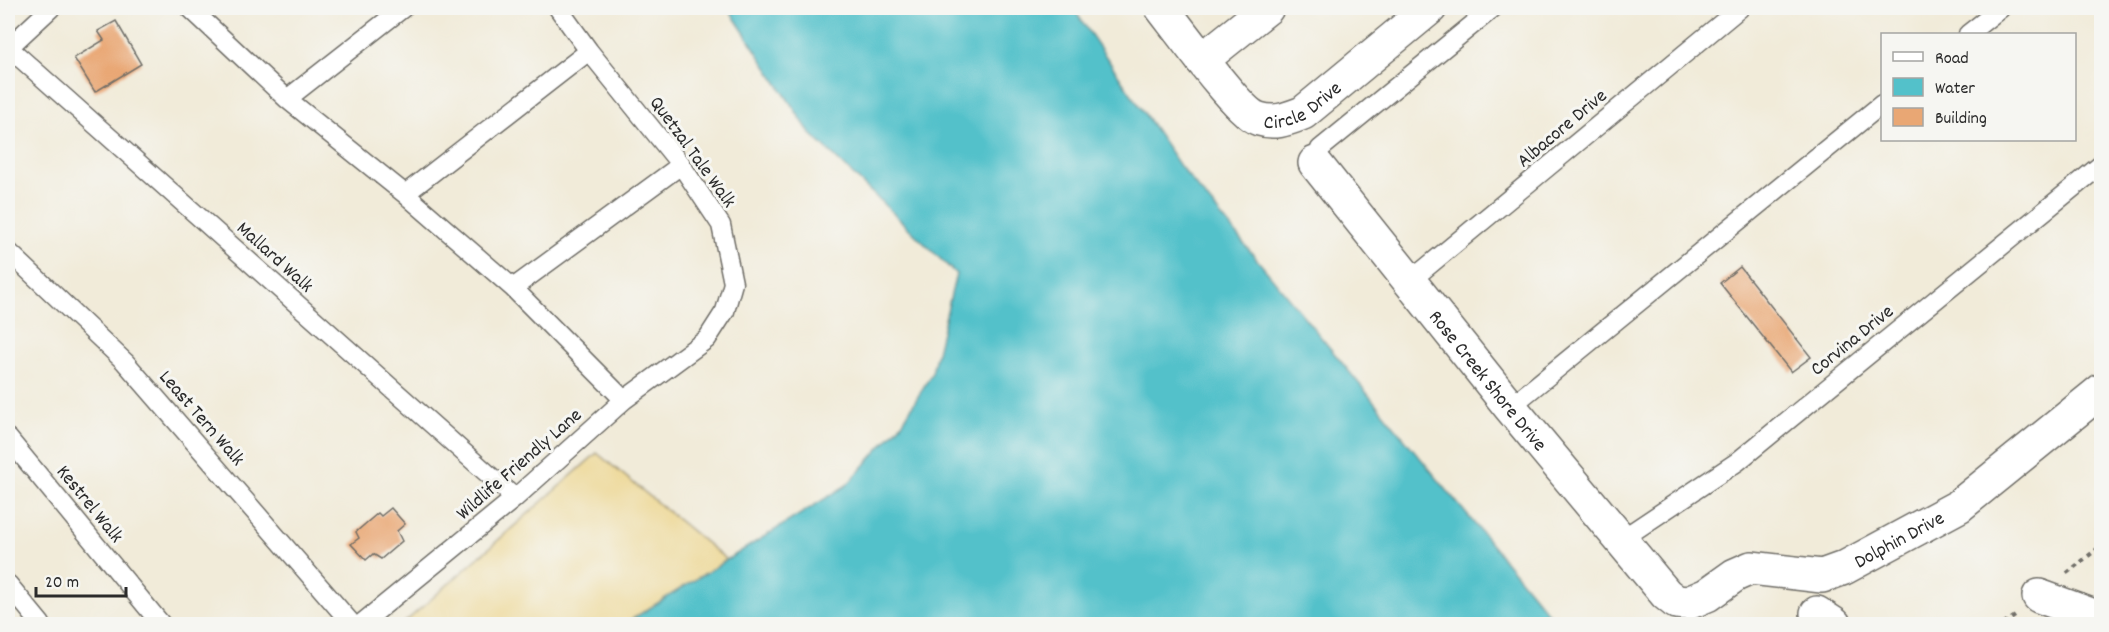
<svg xmlns="http://www.w3.org/2000/svg" width="2109" height="632" font-family="Dekko,sans-serif">
  <style>
    .sand { fill: #eeda9e; stroke: #8c8264; stroke-width: 1.5 }
    .water { fill: #53c1ca; stroke: #3f767a; stroke-width: 1.5 }
    .building { fill: #e9a774 }
    .lines { fill: none; stroke-linecap: round; stroke-linejoin: round }
    .service-casing { stroke: #706e68; stroke-width: 21 }
    .minor-casing { stroke: #706e68; stroke-width: 36 }
    .path { stroke: #706e68; stroke-width: 4; stroke-dasharray: 4.5 4.5; stroke-linecap: butt }
    .service { stroke: #fff; stroke-width: 18 }
    .minor { stroke: #fff; stroke-width: 33 }
    .labels { text-anchor: middle; stroke-width: 6; stroke-linejoin: round; paint-order: stroke }
    .street-label { font-size: 20px; fill: #2b2b2b; stroke: #f6f6f2 }
  </style>
  <rect width="100%" height="100%" fill="#f6f6f2"/>
  <filter id="ink" filterUnits="userSpaceOnUse"><feTurbulence type="fractalNoise" baseFrequency=".0167" numOctaves="2"/><feDisplacementMap in="SourceGraphic" scale="12" xChannelSelector="R" yChannelSelector="G"/><feConvolveMatrix kernelMatrix="1 2 1 2 8 2 1 2 1" color-interpolation-filters="sRGB"/></filter>
  <filter id="wash" filterUnits="userSpaceOnUse"><feTurbulence type="fractalNoise" baseFrequency=".008" numOctaves="4" result="noise"/><feDisplacementMap in="SourceGraphic" scale="24" xChannelSelector="R" yChannelSelector="G"/><feGaussianBlur stdDeviation="1.35" result="paint"/><feColorMatrix in="noise" values="0 0 0 0 0 0 0 0 0 0 0 0 0 0 0 0 0 1.4 0 .05"/><feComposite in="paint" operator="in"/></filter>
  <g filter="url(#wash)">
    <rect width="100%" height="100%" fill="#f1ebd9"/>
    <path class="sand" d="M597,453L727,560L624,624H403Z"/>
    <path class="water" d="M728,8H1073L1180,166L1557,624H624L847,485L903,422L932,373L956,274L810,133Z"/>
    <g id="blocks">
      <path class="building" d="M116,21L141,64L95,92L74,58L104,40L98,31Z
        M1740,267L1811,357L1791,372L1720,283Z
        M391,508L405,524L397,531L402,541L381,559L373,554L366,560L351,544L359,538L356,532L378,513L381,516Z"/>
    </g>
  </g>
  <g filter="url(#ink)">
    <use href="#blocks" fill-opacity="0" stroke="#706e68" stroke-width="1.5"/>
    <g class="lines">
      <defs>
        <path id="service" d="M190,8L287,99L405,194L513,288L624,400
          M1968,34L2001,8
          M8,47L515,498
          M8,48L51,8
          M287,99L403,8
          M1315,163L1320,149L1493,8
          M405,194L589,51
          M8,251L125,362L352,624
          M1410,281L1740,8
          M513,288L681,165
          M1510,407L1882,104
          M8,438L161,624
          M1622,539L1737,462L2102,164
          M8,584L41,624
          M361,624L515,498L624,400L707,339L725,311L733,283L721,225L681,165L589,51L558,8"/>
        <g id="minor">
          <path id="s1" d="M1162,8C1177,27 1240,114 1259,119C1276,124 1287,119 1303,113L1430,8"/>
          <path d="M1202,60L1267,8"/>
          <path id="s2" d="M1315,163L1510,407L1666,594L1676,602L1688,603L1707,595L1735,575L1751,568L1822,576L1844,568L1959,506L2102,390"/>
          <path d="M2039,596L2102,619"/>
          <path d="M1817,613L1834,624"/>
        </g>
      </defs>
      <use href="#service" class="service-casing"/>
      <use href="#minor" class="minor-casing"/>
      <path class="path" d="M2067,573L2102,545
        M2004,624L2015,616"/>
      <use href="#service" class="service"/>
      <use href="#minor" class="minor"/>
    </g>
  </g>
  <g class="labels">
    <g class="street-label">
      <text dy="7" stroke="none"><textPath href="#s1" startOffset="196">Circle Drive</textPath></text>
      <text transform="translate(1561 127) rotate(-40)" y="7">Albacore Drive</text>
      <text transform="translate(694 151) rotate(54)" y="7">Quetzal Tale Walk</text>
      <text transform="translate(276 256) rotate(42)" y="7">Mallard Walk</text>
      <text transform="translate(1851 339) rotate(-39)" y="7">Corvina Drive</text>
      <text dy="7" stroke="none"><textPath href="#s2" startOffset="278">Rose Creek Shore Drive</textPath></text>
      <text transform="translate(203 417) rotate(49)" y="7">Least Tern Walk</text>
      <text transform="translate(518 463) rotate(-41)" y="7">Wildlife Friendly Lane</text>
      <text transform="translate(91 503) rotate(51)" y="7">Kestrel Walk</text>
      <text dy="7" stroke="none"><textPath href="#s2" startOffset="810">Dolphin Drive</textPath></text>
    </g>
  </g>
  <rect width="2109" height="632" fill="none" stroke="#f6f6f2" stroke-width="30"/>
  <rect x="1881" y="33" width="195" height="108" fill="#f6f6f2" stroke="#a5a5a2" stroke-width="1.5"/>
  <rect x="1893" y="52" width="30" height="9" fill="#ffffff" stroke="#a5a5a2" stroke-width="1.5"/>
  <text x="1935" y="63" font-size="18" fill="#2b2b2b">Road</text>
  <rect x="1893" y="78" width="30" height="18" fill="#53c1ca" stroke="#a5a5a2" stroke-width="1.5"/>
  <text x="1935" y="93" font-size="18" fill="#2b2b2b">Water</text>
  <rect x="1893" y="108" width="30" height="18" fill="#e9a774" stroke="#a5a5a2" stroke-width="1.5"/>
  <text x="1935" y="123" font-size="18" fill="#2b2b2b">Building</text>
  <path d="M36 587v9h90v-9" fill="none" stroke="#2b2b2b" stroke-width="3"/>
  <text x="45" y="587" font-size="18" fill="#2b2b2b" stroke="#f6f6f2" stroke-width="4.5" paint-order="stroke">20 m</text>
</svg>
